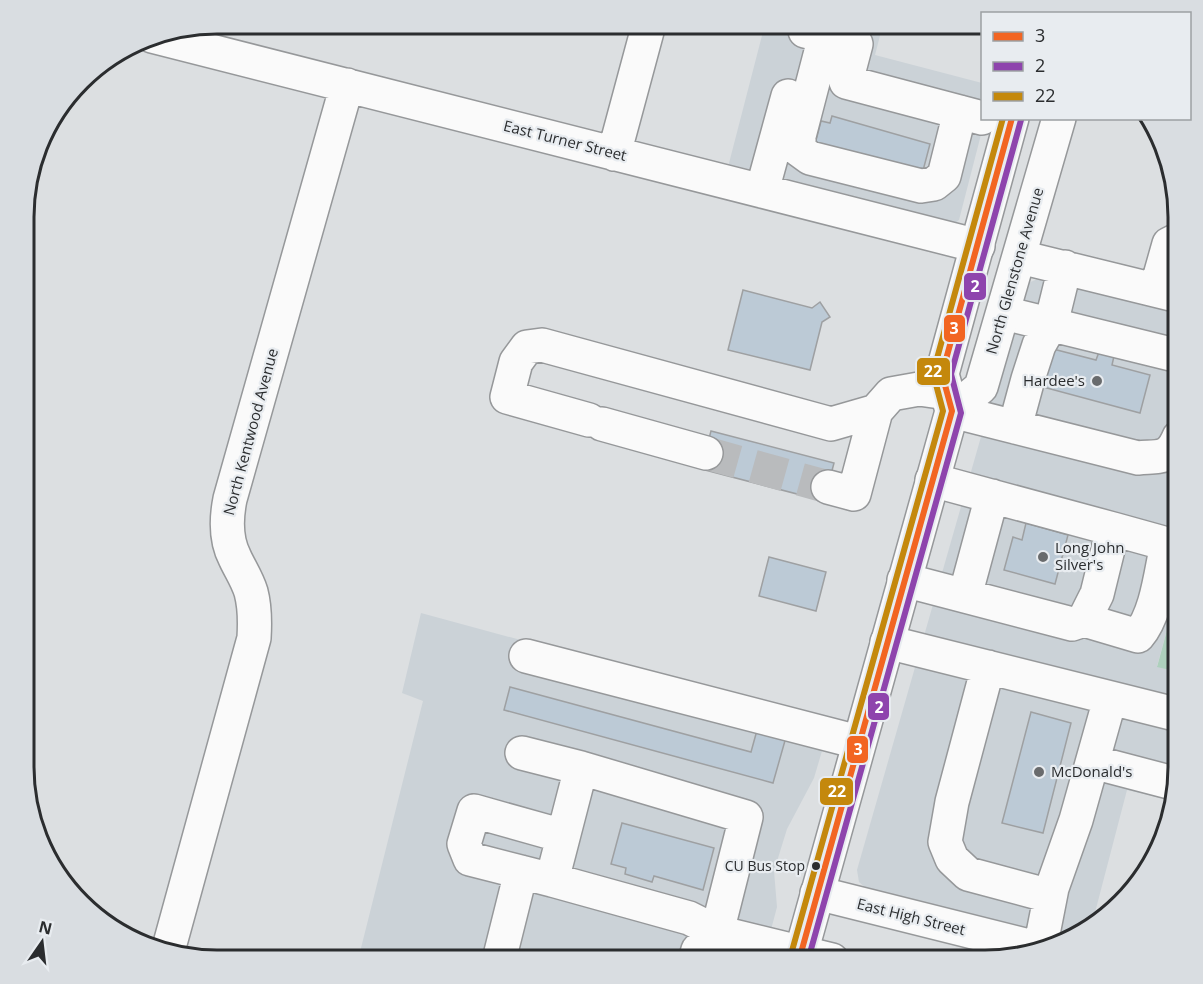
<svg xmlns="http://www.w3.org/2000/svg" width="1203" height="984" font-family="'Open Sans',sans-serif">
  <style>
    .built { fill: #cbd2d7 }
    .green { fill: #aed0bd }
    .building { fill: #bccad6; stroke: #9ea0a2; stroke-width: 1.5 }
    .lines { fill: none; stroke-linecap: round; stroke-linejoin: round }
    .minor-tunnel { stroke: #b9bbbd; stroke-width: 33; stroke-dasharray: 33 16; stroke-linecap: butt }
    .minor-casing { stroke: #96989a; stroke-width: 36 }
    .major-casing { stroke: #96989a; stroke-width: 36 }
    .minor { stroke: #fafafa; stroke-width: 33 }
    .major { stroke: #fafafa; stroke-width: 33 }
    .bus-1-casing { stroke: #e8ecf0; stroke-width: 10 }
    .bus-2-casing { stroke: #e8ecf0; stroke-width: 10 }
    .bus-3-casing { stroke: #e8ecf0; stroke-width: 10 }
    .bus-1 { stroke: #f26522; stroke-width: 6 }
    .bus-2 { stroke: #8e44ad; stroke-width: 6 }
    .bus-3 { stroke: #c4880c; stroke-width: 6 }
    .poi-dot { fill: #696b6d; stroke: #e8ecf0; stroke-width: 2 }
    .bus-dot { fill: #2b2d2f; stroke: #e8ecf0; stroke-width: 2 }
    .labels { text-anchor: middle; stroke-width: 4.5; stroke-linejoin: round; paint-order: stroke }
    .bus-label { font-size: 14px; fill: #2b2d2f; stroke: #e8ecf0; text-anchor: end }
    .street-label { font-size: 15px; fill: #2b2d2f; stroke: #e8ecf0 }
    .poi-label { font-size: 15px; fill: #2b2d2f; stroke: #e8ecf0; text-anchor: start }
    .rim { fill: none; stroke: #2b2d2f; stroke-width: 3 }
    .line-badge { stroke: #e8ecf0; stroke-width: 2 }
    .badge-label { font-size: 16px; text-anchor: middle; font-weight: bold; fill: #fff }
  </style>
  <rect width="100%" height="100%" fill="#dcdfe1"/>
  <path class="built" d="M765,24H883L875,55L982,83V118L985,119L959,220L953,225L728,167Z
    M1040,278L1179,309V586L1157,666L1179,672V779L1173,801L1127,790L1092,924L1068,939L867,889L859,882L857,870L1021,297L1028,283Z
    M421,613L830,724L814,778L787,829L774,871L777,907L763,960H358L423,701L402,693Z"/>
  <path class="green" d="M1179,586V672L1157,667Z"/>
  <path class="building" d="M832,116L930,144L920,182L813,152L821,121L830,123Z
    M743,290L812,308L820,302L830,317L822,322L810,370L728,350Z
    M1053,349L1096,360L1099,352L1114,356L1112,365L1150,375L1140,413L1043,387Z
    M711,431L834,463L824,501L701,469Z
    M1026,523L1068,535L1055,584L1004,570L1013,537L1022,540Z
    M769,557L826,572L816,611L759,596Z
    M510,687L751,752L759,723L788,730L773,783L504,710Z
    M1031,712L1071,723L1043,833L1002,823Z
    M622,823L714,848L703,890L654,876L652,882L625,874L626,868L611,864Z"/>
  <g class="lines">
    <path class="minor-tunnel" d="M706,453L828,487"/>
    <defs>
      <path id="minor" d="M805,31L856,44L846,82L982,118
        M152,36L978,246
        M825,36L799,136V150L810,158L921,186L934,184L944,176L960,112
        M614,154L649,24
        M762,191L788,96
        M1020,257L1179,296
        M1156,290L1169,244L1179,239
        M1004,313L1179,356
        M952,411L1138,458C1160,456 1169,460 1179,437
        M589,420L507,397L516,362L527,347L542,345L831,424L876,411
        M602,424L706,453
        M1015,427L1028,379L1039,345L1051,324L1065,267
        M828,487L854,494L876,411L891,394L919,389L947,393
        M904,580L1072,624L1084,620L1097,594L1113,529L932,480
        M965,596L992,496
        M1084,620L1138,636C1157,614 1161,571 1167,544L1113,529
        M887,642L1179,715
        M526,656L858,742
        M988,667L952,802L945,842L952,859L968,874L1050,896
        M522,753L581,768
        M1093,762L1177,784
        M552,880L689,918L717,932L746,817L581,768L552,880L470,859L464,844L474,811L563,836
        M817,893L1041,949
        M1040,949L1052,888L1076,820L1110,699
        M168,951L254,638C255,622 255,607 251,592C247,579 240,569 235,558C225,539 226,519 230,499L347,85
        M499,960L521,872
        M695,960L698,950L717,932L832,960"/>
      <path id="major" d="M952,411L981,387L1059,118
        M799,960L952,411L942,374L1012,118"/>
    </defs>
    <use href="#minor" class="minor-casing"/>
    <use href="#major" class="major-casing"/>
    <use href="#minor" class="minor"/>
    <use href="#major" class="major"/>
    <defs>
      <path id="bus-1" d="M799,960L952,411L942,374L1012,118"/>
      <path id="bus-2" d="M808,960L961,413L951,374L1021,120"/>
      <path id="bus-3" d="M790,958L943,411L933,373L1003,118"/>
    </defs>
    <use href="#bus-1" class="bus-1-casing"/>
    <use href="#bus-2" class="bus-2-casing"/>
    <use href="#bus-3" class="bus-3-casing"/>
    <use href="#bus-1" class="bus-1"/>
    <use href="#bus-2" class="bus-2"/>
    <use href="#bus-3" class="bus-3"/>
  </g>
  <g class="poi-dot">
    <circle cx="1097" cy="381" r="6"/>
    <circle cx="1043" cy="557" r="6"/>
    <circle cx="1039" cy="772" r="6"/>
  </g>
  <circle class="bus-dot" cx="816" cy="866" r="5"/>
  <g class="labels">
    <g class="bus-label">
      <text x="805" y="871">CU Bus Stop</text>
    </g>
    <g class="street-label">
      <text transform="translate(565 141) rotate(14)" y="5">East Turner Street</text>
      <text transform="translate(1015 271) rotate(-74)" y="5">North Glenstone Avenue</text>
      <text transform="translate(251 432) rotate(-75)" y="5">North Kentwood Avenue</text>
      <text transform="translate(911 917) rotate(14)" y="5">East High Street</text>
    </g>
    <g class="poi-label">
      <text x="1085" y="386" text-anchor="end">Hardee's</text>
      <text x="1055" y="553">Long John<tspan x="1055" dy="17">Silver's</tspan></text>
      <text x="1051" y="777">McDonald's</text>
    </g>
  </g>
  <path d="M0 0H1203V984H0ZM217 34H985A183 183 0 0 1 1168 217V767A183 183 0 0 1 985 950H217A183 183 0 0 1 34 767V217A183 183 0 0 1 217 34Z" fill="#d9dde1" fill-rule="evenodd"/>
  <path class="rim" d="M217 34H985A183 183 0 0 1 1168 217V767A183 183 0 0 1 985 950H217A183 183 0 0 1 34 767V217A183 183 0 0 1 217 34Z"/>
  <g class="line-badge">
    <rect x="963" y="272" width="24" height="29" rx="6" fill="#8e44ad"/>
    <rect x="943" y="314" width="23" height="29" rx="6" fill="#f26522"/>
    <rect x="916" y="357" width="35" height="29" rx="6" fill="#c4880c"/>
    <rect x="867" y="692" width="23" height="29" rx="6" fill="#8e44ad"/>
    <rect x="846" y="735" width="23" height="29" rx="6" fill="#f26522"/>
    <rect x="819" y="777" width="35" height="29" rx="6" fill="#c4880c"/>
  </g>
  <g class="badge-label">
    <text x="975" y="292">2</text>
    <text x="954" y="334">3</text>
    <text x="933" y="377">22</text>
    <text x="879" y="713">2</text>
    <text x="858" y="755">3</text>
    <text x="837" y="797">22</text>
  </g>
  <rect x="981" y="12" width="210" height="108" fill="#e8ecf0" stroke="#9ca0a3" stroke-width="1.5"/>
  <rect x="993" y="32" width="30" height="9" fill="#f26522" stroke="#9ca0a3" stroke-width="1.5"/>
  <text x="1035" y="42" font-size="18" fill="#2b2d2f">3</text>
  <rect x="993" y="62" width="30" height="9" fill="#8e44ad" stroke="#9ca0a3" stroke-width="1.5"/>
  <text x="1035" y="72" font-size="18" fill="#2b2d2f">2</text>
  <rect x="993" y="92" width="30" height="9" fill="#c4880c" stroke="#9ca0a3" stroke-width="1.5"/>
  <text x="1035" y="102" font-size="18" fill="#2b2d2f">22</text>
  <g transform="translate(42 942) rotate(14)" stroke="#e8ecf0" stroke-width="4.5" paint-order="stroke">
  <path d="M0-4.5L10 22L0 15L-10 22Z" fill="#2b2d2f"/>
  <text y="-9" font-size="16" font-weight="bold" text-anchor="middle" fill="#2b2d2f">N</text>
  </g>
</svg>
